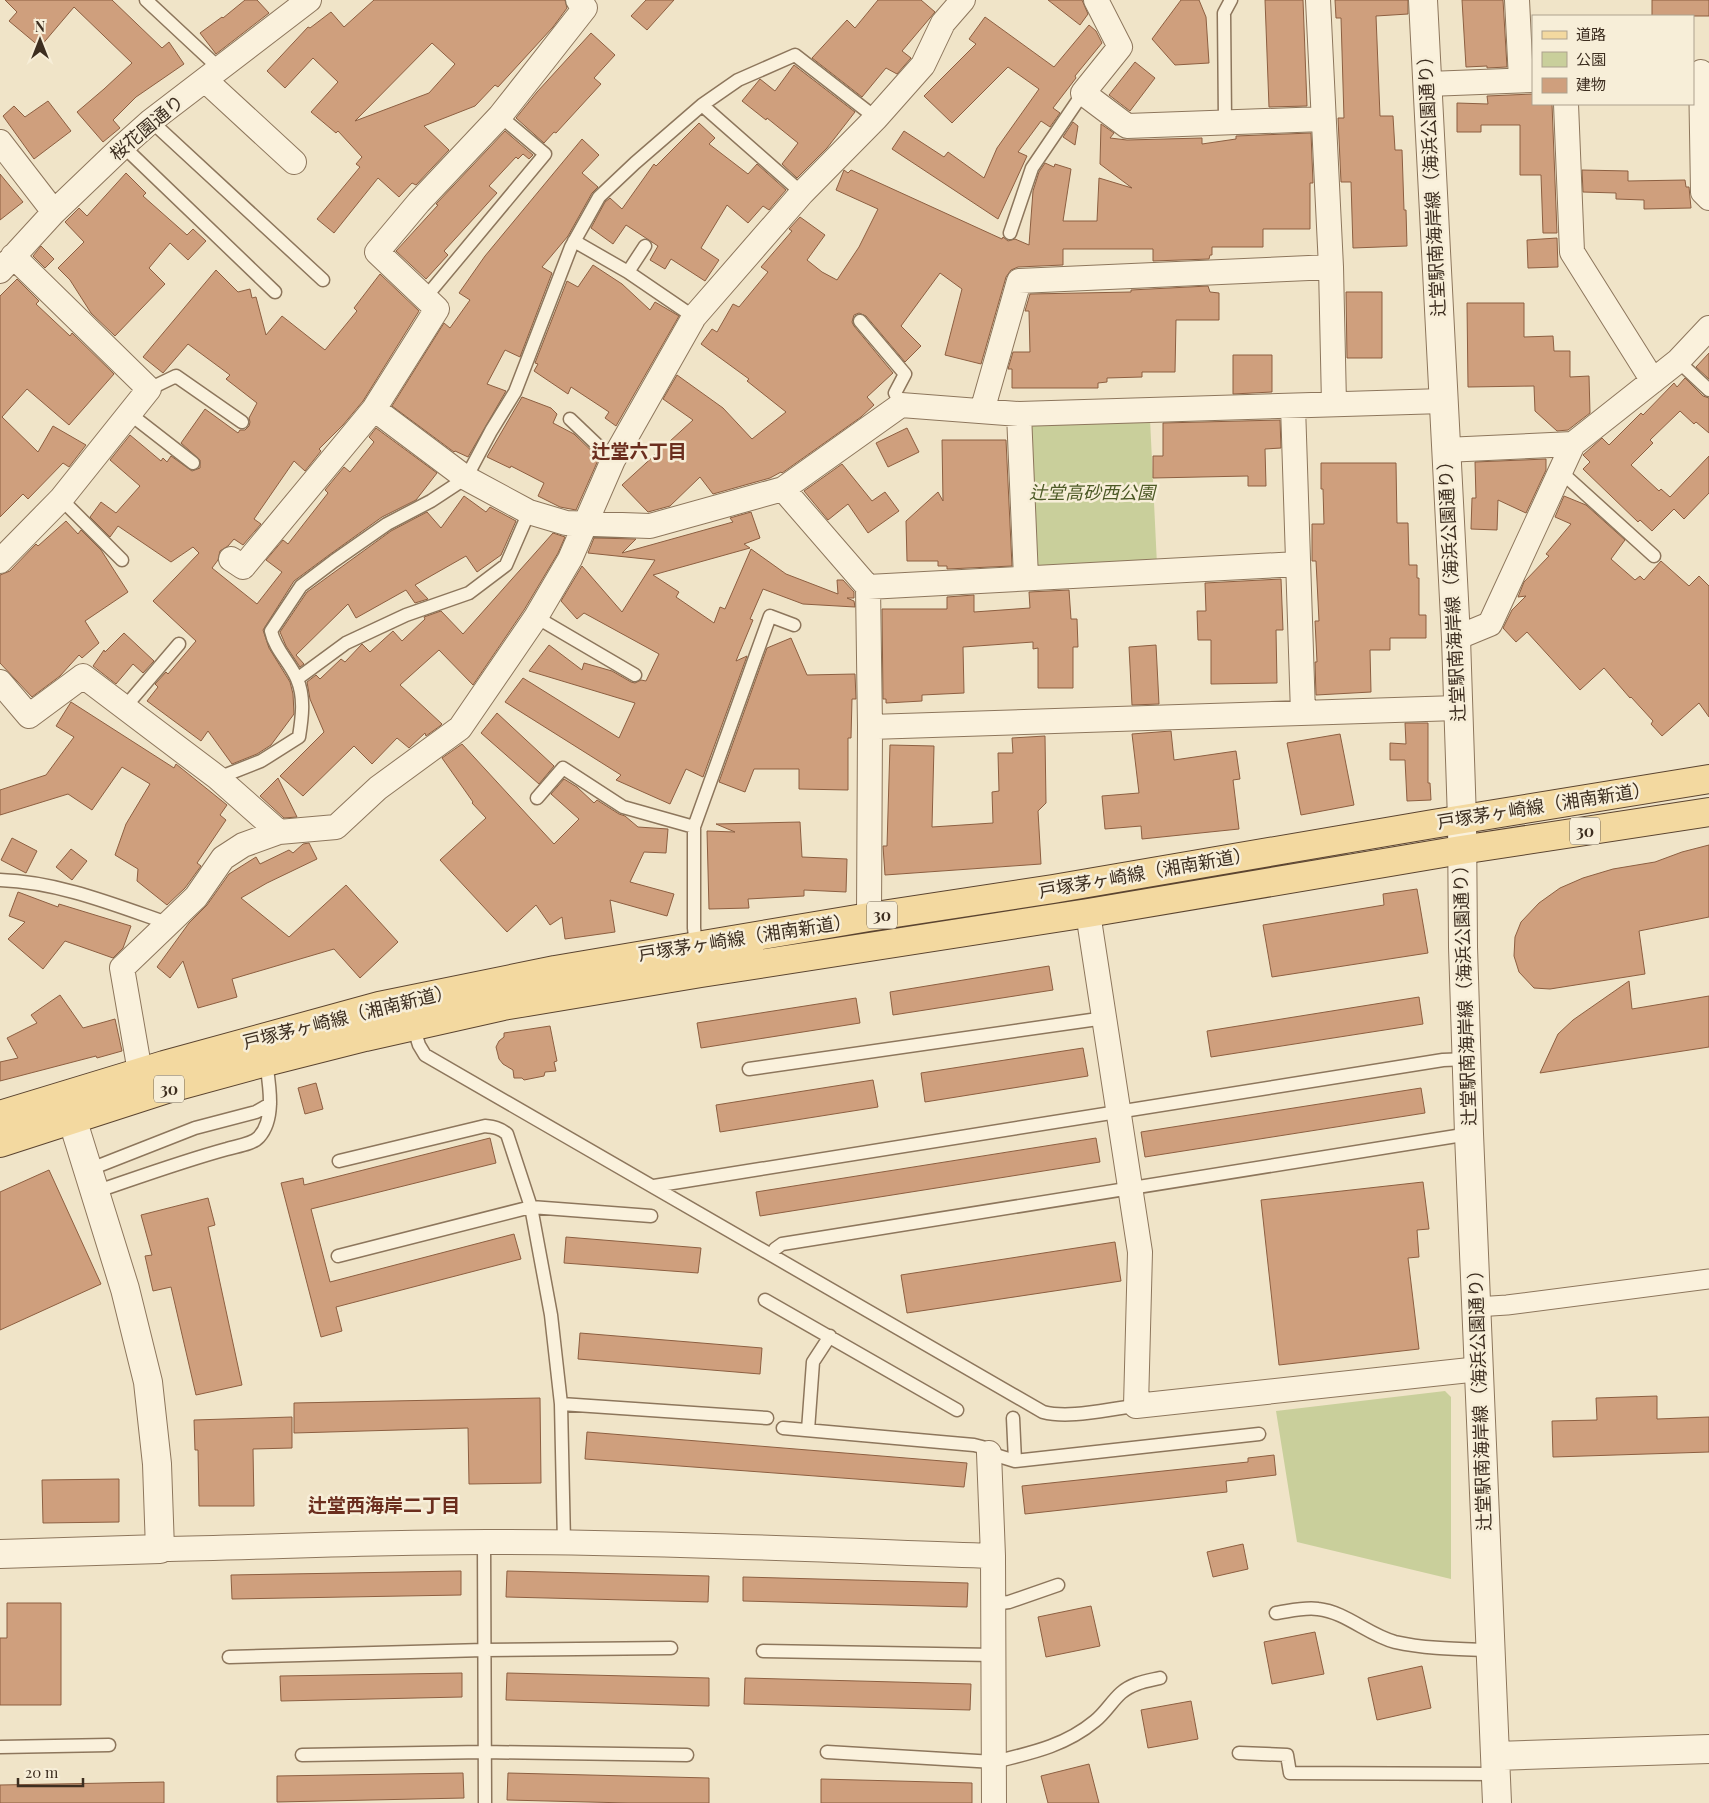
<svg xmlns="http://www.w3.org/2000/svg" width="1709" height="1803" font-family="'Playfair Display','Noto Sans JP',serif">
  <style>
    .green { fill: #c9cf9b }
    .building { fill: #cf9f7d; stroke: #8d5f41; fill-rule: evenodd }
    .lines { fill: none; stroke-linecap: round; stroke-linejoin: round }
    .service-casing { stroke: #8d765c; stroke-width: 15 }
    .pedestrian-casing { stroke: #8d765c; stroke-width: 21 }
    .minor-casing { stroke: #8d765c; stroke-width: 26 }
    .tertiary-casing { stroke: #8d765c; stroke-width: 30 }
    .primary-casing { stroke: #5b4430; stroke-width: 30 }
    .service { stroke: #faf1dc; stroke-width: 12 }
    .pedestrian { stroke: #faf1dc; stroke-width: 19 }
    .minor { stroke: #faf1dc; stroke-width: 24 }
    .tertiary { stroke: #faf1dc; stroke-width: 28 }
    .primary { stroke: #f3d9a0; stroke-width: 28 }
    .labels { text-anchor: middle; stroke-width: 5; stroke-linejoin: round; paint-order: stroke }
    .shield { fill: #f7eed8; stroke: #756857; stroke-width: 1 }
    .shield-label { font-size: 16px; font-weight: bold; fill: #3d2e20 }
    .street-label { font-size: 18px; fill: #3d2e20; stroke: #f7eed8 }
    .park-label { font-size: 18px; font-style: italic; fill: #4d5a26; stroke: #f7eed8 }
    .neighbourhood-label { font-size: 19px; font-weight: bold; fill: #6b2e1e; stroke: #f7eed8 }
  </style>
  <rect width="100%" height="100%" fill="#f0e4c8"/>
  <path class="green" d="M1150,419L1157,565L1033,570L1026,421Z
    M1445,1391L1451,1397V1579L1297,1542L1276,1411Z"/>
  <path class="building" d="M5,0H112L162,48L169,42L184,64L136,97L113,120L120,128L103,142L77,112L104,89L132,63L74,7L40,47L9,21L17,12Z
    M245,0H257L269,13L216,54L200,33L222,17L223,18Z
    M374,0H565L567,8L553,27L498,87L495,85L475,106L424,126L449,150L416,185L412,183L399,197L378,178L334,233L317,219L360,167L356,164L362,157L338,131L336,133L311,112L338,82L313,58L285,88L267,71L308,27L310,28L331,12L344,27ZM432,43L455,64L429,93L355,121Z
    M646,0H674L647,30L631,16Z
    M878,0H921L935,12L902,51L911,58L897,74L886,68L862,97L812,58L847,20L855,28Z
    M1048,0H1082L1088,14L1080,25Z
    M1181,0H1199L1206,17L1209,63L1175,65L1152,39Z
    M1265,0H1303L1307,106L1269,107Z
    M1335,0H1408V14L1376,16L1380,116H1393L1395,150H1402L1404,210H1406L1407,246L1353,248L1351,182H1341L1338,118H1344L1341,18H1336Z
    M1462,0H1503L1507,67L1487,68V66L1466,67Z
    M1652,0H1709V16H1652Z
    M985,17L1054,67L1089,25L1096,31L1102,43L1075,76L1076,78L1053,108L1060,113L1050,127L1041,121L1018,152L1027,156L998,219L892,149L904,131L944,157L948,152L984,178L997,148L1039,89L1008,67L952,123L924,96L976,44L969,39Z
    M591,33L615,55L594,78L601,84L556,133L554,132L544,143L516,118L537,92Z
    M1135,62L1155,78L1130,111L1109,95Z
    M794,65L855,112L827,148L797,178L782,164L798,143L767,118L766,120L742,101L760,79L775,91Z
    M1533,94V104H1552L1557,233H1543L1541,175H1520V125H1481V132H1457V103L1488,104L1487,96Z
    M48,101L71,131L34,159L3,116L14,106L25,117Z
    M1073,122L1078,126L1075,145L1063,137Z
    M699,123L715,138L709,144L748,174L757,164L786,190L769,210L763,206L748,223L727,205L701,248L719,260L705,281L671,259L665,269L650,260L658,246L626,225L613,244L591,228L605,202L610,198L622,209L654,164L656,166Z
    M1101,124L1114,133L1110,138L1127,140L1202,138V144L1236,139V136L1311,133L1313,183H1310V229H1263V247H1212V255H1210L1209,259L1153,261V249H1063V265L1018,267L1011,270L1006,277L981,364L945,355L962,289L940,273L901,326L921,346L905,362L866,316L859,313L854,315L852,322L854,326L893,373L867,397L874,405L861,417L782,473L781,472L770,478L713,494L700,477L670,506L648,512L622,485L693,420L663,399L677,375L723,408L752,439L786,412L747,381L749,379L701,344L712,329L717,332L733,304L739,307L768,272L761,267L792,231L789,229L800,217L825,235L807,260L822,272L837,280L859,247L878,209L836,190L844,170L848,173L851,170L1002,239L1003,237L1008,241L1015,239L1029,245L1033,191L1039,172L1045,163L1054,167L1055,164L1071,169L1063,221H1097L1099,178L1132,188L1100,164Z
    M505,131L533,155L529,159L523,154L518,159L516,157L489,186L497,193L444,251L448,255L426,279L396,251L438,205L436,204Z
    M582,139L599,155L582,173L598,187L592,193L568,236L542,267L552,273L520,357L505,350L487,384L506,391L468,457L455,451L454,452L392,406L444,323L450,328L470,300L459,293L485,256Z
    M1582,170L1628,171V181L1685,180L1686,187H1689L1691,208L1644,209V200L1616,199V193L1583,192Z
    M126,173L146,193L143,196L187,235L193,229L206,241L188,260L170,243L149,268L165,284L115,336L91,313L70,280L58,268L84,242L65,222L79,208L87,216Z
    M0,174L23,202L0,220Z
    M1557,238L1558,267L1528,268L1527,240Z
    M41,246L54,259L45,268L33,256Z
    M593,265L622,284L650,310L655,302L679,316L616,426L605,418L609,412L571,387L568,394L534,371L538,364L535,363L567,281L578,287Z
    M216,270L238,292L250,289L252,298L256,297L266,335L282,316L325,350L357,311L354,308L380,274L419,311L363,401L343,425L319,449L321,451L305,471L294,461L254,519L261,524L243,545L234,539L228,546L220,551L218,560L212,568L257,604L282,572L266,560L283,540L288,544L328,493L325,490L344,467L350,472L374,442L369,437L376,428L437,473L416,500L382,517L329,555L294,581L263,630L269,648L290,682L293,694L294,714L271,745L257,754L232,764L208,731L201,741L147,701L158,687L155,684L166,672L168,674L196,641L153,601L199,553L193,547L171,562L118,526L110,537L90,517L101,502L116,513L140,486L110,460L130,435L161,461L163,458L167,462L171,456L192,471L200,468V460L181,443L205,409L238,433L240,430H245L249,426L250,422L249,418L257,403L226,379L230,375L188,344L163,373L143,357Z
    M17,279L39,301L36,304L70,336L72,333L114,374L69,425L27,389L2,417L38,452L53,426L86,445L69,467L63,463L28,499L23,494L0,517V296Z
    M1208,286L1210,292L1219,293V320H1176L1175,372H1142V377L1107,378V382L1098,383V388H1012V369H1008L1013,352H1030L1029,311H1025L1030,294L1131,292V290Z
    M1346,292H1382V358H1347Z
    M1467,303H1524V337L1553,336L1554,351H1570V377L1589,376L1590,413L1568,430L1557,431L1535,411L1534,386L1468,387Z
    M1709,353V379L1696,367Z
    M1233,355H1272V392L1233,394Z
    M1685,378L1703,396L1709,398V433L1696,422L1694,424L1680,411L1650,440L1653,443L1631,465L1659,491L1661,489L1670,497L1709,456V493L1684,519L1674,509L1652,531L1640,520L1638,522L1583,469L1590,462L1583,455L1602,438L1609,445L1641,413L1643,415L1674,383L1677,387Z
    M522,397L551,408L557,414L553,423L574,434L599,458L576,510L560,507L538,496L544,483L511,466L510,468L487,457Z
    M1280,420L1281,448L1265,449L1266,486H1248V476L1153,478V456H1163V423Z
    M907,428L919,452L888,467L876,443Z
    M942,440H1006L1012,566L947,569V566H938V561H907L906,521L938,492L943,501Z
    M1546,459V470L1526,513L1498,500L1497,530L1471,529L1472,498H1476L1475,462Z
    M1321,463H1396L1397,523H1408L1409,565H1417V578H1419V615H1426V638H1390V650H1370L1371,692L1316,695L1315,662H1317L1315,621H1319L1316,561H1312V524H1324L1323,489H1321Z
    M842,464L872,501L885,492L899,511L868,533L848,504L828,520L804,491Z
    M464,496L486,512L490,507L516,521L501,555L477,572L466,556L415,585L428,599L415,603L406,590L356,618L348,604L296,655L304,664L300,667L286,646L280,632L307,592L391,531L427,512L441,528Z
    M1564,496L1586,505L1625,540L1611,559L1635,580L1640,576L1644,580L1661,561L1689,586L1699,576L1709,586V717L1699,703L1662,736L1651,724L1653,721L1631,697L1630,698L1604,668L1580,690L1527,632L1516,642L1503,628L1512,610L1526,596L1518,597L1524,582L1549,556L1546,554L1571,524L1555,517Z
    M751,512L760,538L744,544L750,548L653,575L679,592L676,597L714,623L720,607L725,609L751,549L786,574L838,594L837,580H843L854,592V598H847L854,601L855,607L803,604L763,589L750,619L753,620L736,661L747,656L703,777L686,769L670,804L616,780L621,775L505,702L523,678L619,738L635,703L529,671L549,645L582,670L584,663L612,671L631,682L635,683L641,680L646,681L659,654L584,613L577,619L561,601L582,566L622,612L655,560L588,553L594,538L636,539L622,553L733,522L730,518Z
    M66,521L78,534L81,530L101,550L128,592L85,621L99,643L82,658L79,655L60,676L32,697L0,663V575L10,571L36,544L38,546Z
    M553,533L565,537L558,553L524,610L473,685L439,650L400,685L442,724L440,726L426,736L425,733L409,748L397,738L372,764L354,746L303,796L280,776L324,732L310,699L307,682L316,675L320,679L341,659L345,662L362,644L370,652L393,631L402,641L425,619L424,617L441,611L463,634Z
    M1281,579L1283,630H1276L1277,683L1211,684V640H1198L1197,611H1206L1205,583Z
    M1069,590L1071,619H1077L1078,647H1073V688H1038V648L1033,649V642L963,647L964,693L922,695V701L886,703V699H883L882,609H947V597L974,595V612L1030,608L1029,592Z
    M124,633L154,661L143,673L133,664L116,684L93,666L104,650L105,652Z
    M791,638L807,675L855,674L856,699H852L851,738H848V790L799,789V769H754L745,792L719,782L767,648Z
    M1156,645L1159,704L1132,705L1129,647Z
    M71,702L174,768L176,764L227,805L220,815L226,820L197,863L201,866L185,888L167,905L137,881L138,869L115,855L126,824L150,784L122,767L92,810L68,794L0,815V790L46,775L74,737L56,726Z
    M497,713L554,766L539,784L481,733Z
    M1405,723H1428V783H1430L1431,800L1407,801L1405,760H1390V743L1406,744Z
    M1171,731L1174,760L1236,751L1240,779L1233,780L1239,829L1142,839L1141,826L1105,829L1102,796L1139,793L1132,734Z
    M1340,734L1354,805L1301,815L1287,743Z
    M1045,736L1046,803L1038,811L1041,864L885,875L883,846H887L890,745L934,746L932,827L993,823L992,792L999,791L998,753H1013L1012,738Z
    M462,744L554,844L579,819L551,794L564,779L577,787L594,803L597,800L619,814L625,816L638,827L668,829L666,853L644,852L630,882L674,894L667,916L610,900L615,932L565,939L562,917L550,925L536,905L507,932L440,860L486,818L472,803L473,802L442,758Z
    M278,778L297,817L284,818L260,796Z
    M800,822L802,857L847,859L846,892L804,890V896L748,899L749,908L709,909L707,831L735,832L716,824Z
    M12,838L37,851L26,873L1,860Z
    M309,843L317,859L267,883L241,898L289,937L346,885L398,942L360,978L334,949L232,979L237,997L198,1008L183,961L170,978L157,967L189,923L207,905L229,874L256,857L260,864L289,850L293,853L303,844Z
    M1709,845V917L1639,931L1645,974L1550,989L1534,988L1519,972L1514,956L1515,937L1521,922L1539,903L1560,888L1583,878L1613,869L1655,862L1682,852Z
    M71,849L87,861L72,880L56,867Z
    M1417,889L1428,953L1272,977L1263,925L1384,905L1383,894Z
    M18,892L58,907L59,904L131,926L123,948L113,958L65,941L43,969L8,939L25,922L9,916Z
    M1049,966L1053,990L893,1015L890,992Z
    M1629,981L1632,1009L1709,996V1047L1540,1073L1558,1034L1573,1020Z
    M60,995L83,1028L115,1019L122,1051L97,1058L96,1056L0,1081V1062L18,1058L7,1038L37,1023L31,1015Z
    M1419,997L1423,1024L1211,1057L1207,1031Z
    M856,998L860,1023L701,1048L697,1023Z
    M550,1026L557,1061L554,1062L556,1071L545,1072L544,1076L524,1080L522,1078H514L513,1070L503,1064L499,1059L496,1047L499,1041L504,1037V1033Z
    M1083,1048L1088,1076L925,1102L921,1073Z
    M873,1080L878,1107L720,1132L716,1105Z
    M316,1083L323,1109L305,1114L298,1088Z
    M1421,1088L1425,1113L1145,1157L1141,1132Z
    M490,1138L496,1163L311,1209L330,1282L514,1234L521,1259L336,1307L342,1331L321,1337L281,1183L303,1178L304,1185Z
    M1096,1138L1100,1162L760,1216L756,1192Z
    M49,1170L101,1284L0,1330V1192Z
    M1423,1182L1429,1229L1417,1230L1419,1257L1408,1258L1419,1349L1279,1365L1261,1200Z
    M208,1198L215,1225L208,1227L242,1385L196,1395L171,1287L153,1291L145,1256L152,1255L141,1215Z
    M566,1237L701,1248L698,1273L564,1263Z
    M1115,1242L1121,1281L907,1313L901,1275Z
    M580,1333L762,1348L760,1374L578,1359Z
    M1657,1396V1419L1709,1417V1452L1553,1457L1552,1421L1597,1420L1596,1398Z
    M540,1398L541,1483L469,1484L468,1428L294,1433V1403Z
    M292,1417V1448L253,1449L254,1506H199L198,1450H195L194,1420Z
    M587,1432L967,1463L964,1487L585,1459Z
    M1274,1455L1276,1475L1226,1481L1227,1492L1025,1514L1022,1486L1248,1462V1458Z
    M119,1479V1522L43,1523L42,1480Z
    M1243,1544L1248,1569L1213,1577L1207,1552Z
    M461,1571V1595L232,1599L231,1575Z
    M507,1571L709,1576L708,1602L506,1597Z
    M743,1577L968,1583L967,1607L743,1601Z
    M7,1603H61V1705H0V1638H7Z
    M1091,1606L1100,1646L1046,1657L1038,1617Z
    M1315,1632L1324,1674L1272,1684L1264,1642Z
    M1422,1666L1431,1708L1377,1720L1368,1678Z
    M462,1673V1697L281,1701L280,1676Z
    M507,1673L709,1678V1706L506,1700Z
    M745,1678L971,1684L970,1710L744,1704Z
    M1191,1701L1198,1739L1148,1748L1141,1710Z
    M1089,1764L1099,1803H1048L1041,1776Z
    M463,1773L464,1798L277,1802V1776Z
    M508,1773L709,1778V1803H629L507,1800Z
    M821,1779L972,1783V1803H821Z
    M164,1782V1803H0V1785Z"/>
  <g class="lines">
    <defs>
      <path id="service" d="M146,0L220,69
        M702,105L802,193
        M151,121L323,280
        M1225,121L1224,13L1231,0
        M123,146L275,292
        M1010,233L1032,168L1083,93
        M574,241L628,272L694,317
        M628,272L645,246
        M425,298L545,154L500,116
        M860,321L905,374L895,393L901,405
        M1678,361L1709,390
        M149,389L176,376L242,422
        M130,414L193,463
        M570,419L613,460
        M1560,471L1654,556
        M61,499L122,560
        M536,617L635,675
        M297,679L346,643L406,615L469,593L506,565L529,512
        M125,707L179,644
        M218,778L261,761L299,737C302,718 305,697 297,679C290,662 275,650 271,631L301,586L334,561L387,524L431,501L466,478L491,431L515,392L571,247L599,197L635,163L702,105L738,80L795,55L876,118
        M537,798L563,768L623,807L694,827
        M0,880C59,882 115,905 170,924
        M696,946L694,928V827L770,616L794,625
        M413,1026L419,1045L425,1055L1043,1412C1070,1419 1107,1409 1136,1406
        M749,1069L1105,1018
        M339,1161L485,1126C494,1127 500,1128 507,1134L531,1207L551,1315L561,1404L564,1543
        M88,1170L195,1128L256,1112L270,1104
        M654,1186L1443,1060L1467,1059
        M95,1192C139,1177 183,1161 227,1149C237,1146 253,1144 259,1137C276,1118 269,1084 266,1062
        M775,1249L782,1244L1469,1134
        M338,1256L531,1207L651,1216
        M765,1300L957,1410
        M561,1404L767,1418
        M1013,1418L1015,1461
        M783,1428L974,1445L982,1447L989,1453L1015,1461L1259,1434
        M808,1430L813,1362L830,1336
        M484,1542L485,1803
        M993,1604L1009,1602L1058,1585
        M1276,1613C1290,1611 1304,1607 1318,1609C1346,1612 1368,1635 1395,1642C1426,1649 1458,1649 1490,1650
        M763,1651L994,1655
        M229,1657L484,1650L671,1648
        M0,1747L109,1745
        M827,1752L994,1762C1031,1753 1065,1746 1095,1721C1105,1713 1112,1701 1121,1693C1132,1683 1147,1681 1160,1678
        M1239,1753L1287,1755L1290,1773L1496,1774
        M302,1755L483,1752L687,1755"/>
      <path id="pedestrian" d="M1476,1307L1507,1305L1709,1279"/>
      <path id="minor" d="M1096,0L1120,47L1083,93L1127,126L1323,119
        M1318,0L1331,267L1334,404
        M1517,0L1521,80
        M1701,72L1703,192L1709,198
        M205,80L294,162
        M1428,84L1533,80
        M1566,104L1572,252L1653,381
        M0,142L54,212
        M0,271L54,212L123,146L151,121L309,0
        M1293,406L1303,713
        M374,409L466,478L529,512L566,523L650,526L783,489L901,405L1019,414L1443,401
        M982,411L1019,281L1331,267
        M1019,414L1026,578
        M1445,450L1573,444L1678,361L1709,328
        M783,489L868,587L870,727L869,917
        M231,559L243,567L374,409L437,309L377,252L419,202L500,116L585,8L578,0
        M0,561L61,499L149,389L13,256
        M868,587L1298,564
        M1456,638L1490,624L1573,444
        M0,682L29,716L83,676L218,778L279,832
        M870,727L1457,708
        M1088,913L1140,1252L1136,1406L1479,1369
        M140,1072L122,968L196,897L223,858L243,845L279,832L336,827L378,788L460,728L536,617L570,559L613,460L694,317L802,193L876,118L923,65L943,23L963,0
        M989,1453L993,1556L994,1803
        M160,1549C269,1547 378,1542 487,1542C656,1542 824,1550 993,1556"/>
      <path id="tertiary" d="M1423,0L1456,638L1462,820L1463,947L1469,1134L1497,1803
        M0,1554L160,1549L157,1464L148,1382L125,1289L65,1096
        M1496,1756L1709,1749"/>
      <path id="primary" d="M0,1115L164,1065L379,1006L555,970L869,917L1053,889L1433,824L1709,779
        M0,1143L167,1089L266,1062L365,1037L503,1006L701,973L1088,913L1461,850L1709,812"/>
    </defs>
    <use href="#service" class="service-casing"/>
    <use href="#pedestrian" class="pedestrian-casing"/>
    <use href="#minor" class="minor-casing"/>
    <use href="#tertiary" class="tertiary-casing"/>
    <use href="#primary" class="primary-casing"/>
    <use href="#service" class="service"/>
    <use href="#pedestrian" class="pedestrian"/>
    <use href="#minor" class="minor"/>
    <use href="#tertiary" class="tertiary"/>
    <use href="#primary" class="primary"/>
  </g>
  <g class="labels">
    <g class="shield">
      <rect x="1570" y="817.5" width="30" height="27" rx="4"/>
      <rect x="867" y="901.5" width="30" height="27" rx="4"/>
      <rect x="154" y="1075.5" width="30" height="27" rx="4"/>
    </g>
    <g class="shield-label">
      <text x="1585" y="837">30</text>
      <text x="882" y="921">30</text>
      <text x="169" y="1095">30</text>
    </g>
    <g class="street-label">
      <text transform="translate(147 128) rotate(-40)" y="6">桜花園通り</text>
      <text transform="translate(1432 182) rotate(-93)" y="6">辻堂駅南海岸線（海浜公園通り）</text>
      <text transform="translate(1452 587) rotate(-93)" y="6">辻堂駅南海岸線（海浜公園通り）</text>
      <text transform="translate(1544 806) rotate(-9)" y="6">戸塚茅ヶ崎線（湘南新道）</text>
      <text transform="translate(1145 873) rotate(-10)" y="6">戸塚茅ヶ崎線（湘南新道）</text>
      <text transform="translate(745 938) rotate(-9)" y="6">戸塚茅ヶ崎線（湘南新道）</text>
      <text transform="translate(1465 991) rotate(-92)" y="6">辻堂駅南海岸線（海浜公園通り）</text>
      <text transform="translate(348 1017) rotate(-14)" y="6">戸塚茅ヶ崎線（湘南新道）</text>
      <text transform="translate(1480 1396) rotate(-92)" y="6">辻堂駅南海岸線（海浜公園通り）</text>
    </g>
    <g class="park-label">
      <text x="1092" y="499">辻堂高砂西公園</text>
    </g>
    <g class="neighbourhood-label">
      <text x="639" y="458">辻堂六丁目</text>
      <text x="384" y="1512">辻堂西海岸二丁目</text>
    </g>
  </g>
  <rect x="1532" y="15" width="162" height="90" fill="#f7eed8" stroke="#ada18e"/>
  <rect x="1542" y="31" width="25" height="8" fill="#f3d9a0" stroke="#ada18e"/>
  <text x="1576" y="40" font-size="15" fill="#3d2e20">道路</text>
  <rect x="1542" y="52" width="25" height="15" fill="#c9cf9b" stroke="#ada18e"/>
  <text x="1576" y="65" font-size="15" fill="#3d2e20">公園</text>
  <rect x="1542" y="78" width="25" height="15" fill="#cf9f7d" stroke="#ada18e"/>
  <text x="1576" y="90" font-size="15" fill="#3d2e20">建物</text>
  <g transform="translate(40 40)" stroke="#f7eed8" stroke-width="4" paint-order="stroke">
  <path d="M0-4L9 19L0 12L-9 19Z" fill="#3d2e20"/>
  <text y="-8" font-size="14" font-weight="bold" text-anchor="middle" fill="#3d2e20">N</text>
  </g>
  <path d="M18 1778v8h65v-8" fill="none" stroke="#3d2e20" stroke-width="2.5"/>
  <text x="25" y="1778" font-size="15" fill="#3d2e20" stroke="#f7eed8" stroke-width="4" paint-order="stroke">20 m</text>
</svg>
